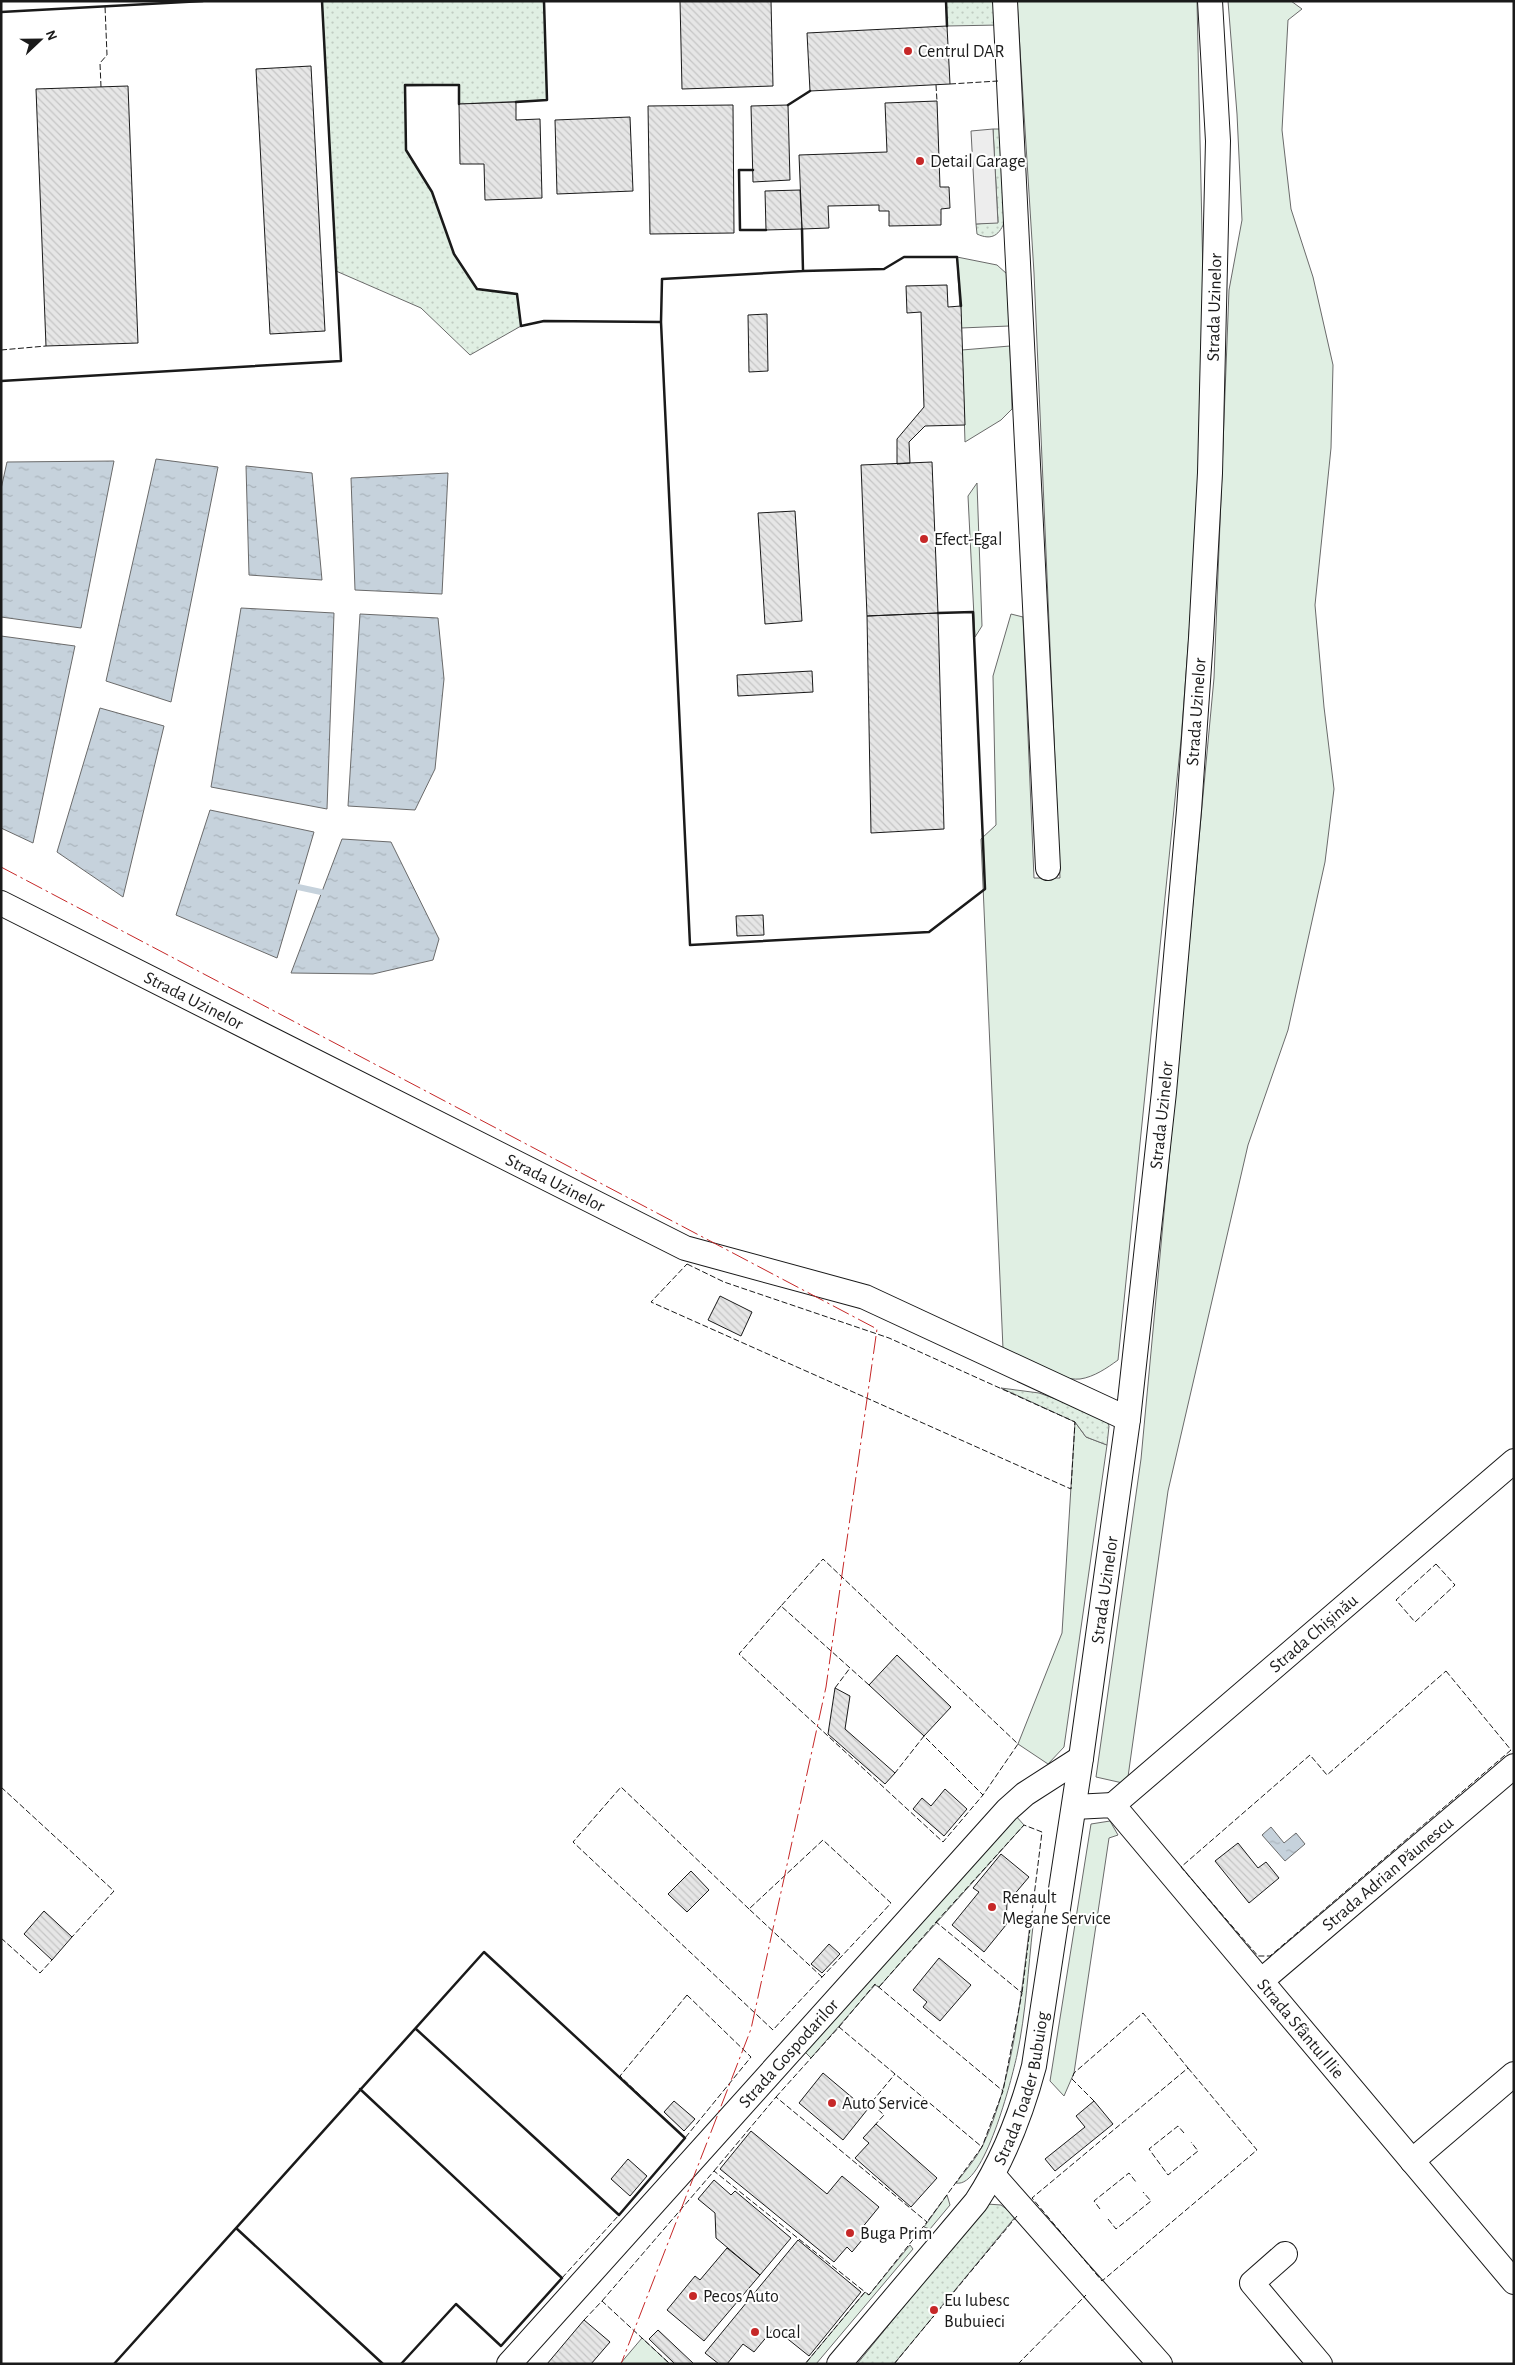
<svg xmlns="http://www.w3.org/2000/svg" width="1515" height="2365" font-family="'Alegreya Sans',sans-serif">
  <style>
    .green { fill: #e0efe3; stroke: #6a6a6a }
    .garden { fill: url(#garden-dots); stroke: #6a6a6a }
    .parking { fill: #ededed; stroke: #6a6a6a }
    .water { fill: url(#water-ripples); stroke: #6a6a6a }
    .lines { fill: none; stroke-linecap: round; stroke-linejoin: round }
    .stream { stroke: #c6d2dc; stroke-width: 6 }
    .building { fill: url(#building-back-hatch); stroke: #1a1a1a }
    .minor-casing { stroke: #1a1a1a; stroke-width: 26 }
    .minor { stroke: #fff; stroke-width: 24 }
    .fence { stroke: #1a1a1a; stroke-width: 1; stroke-dasharray: 6 2.5; stroke-linecap: butt }
    .wall { stroke: #1a1a1a; stroke-width: 2.5 }
    .power { stroke: #c62828; stroke-width: 1; stroke-dasharray: 18 4 2.5 4; stroke-linecap: butt }
    .poi-dot { fill: #c62828; stroke: #fff; stroke-width: 2 }
    .labels { text-anchor: middle; stroke-width: 4; stroke-linejoin: round; paint-order: stroke }
    .poi-label { font-size: 18px; fill: #1a1a1a; stroke: #fff; text-anchor: start }
    .street-label { font-size: 18px; fill: #1a1a1a; stroke: #fff }
  </style>
  <defs>
    <pattern id="garden-dots" width="8" height="8" patternUnits="userSpaceOnUse" patternTransform="scale(1.25)"><rect width="8" height="8" fill="#e0efe3"/><path d="M2 2h.1M6 6h.1" fill="none" stroke="#c0ccc2" stroke-width="1.8" stroke-linecap="round"/></pattern>
    <pattern id="water-ripples" width="26" height="14" patternUnits="userSpaceOnUse" patternTransform="scale(1.25)"><rect width="26" height="14" fill="#c6d2dc"/><path d="M2 4q2-2 4 0t4 0M15 11q2-2 4 0t4 0" fill="none" stroke="#aab4bc"/></pattern>
    <pattern id="building-back-hatch" width="6" height="6" patternUnits="userSpaceOnUse" patternTransform="scale(1.25)"><rect width="6" height="6" fill="#e6e6e6"/><path d="M-1 5l2 2M0 0l6 6M5-1l2 2" fill="none" stroke="#c5c5c5"/></pattern>
  </defs>
  <rect width="100%" height="100%" fill="#fff"/>
  <path class="green" d="M1017,1H1197L1203,277L1197,528L1181,740L1118,1360C1107,1368 1094,1377 1080,1379C1056,1381 1024,1360 1003,1349L981,839L996,825L993,676L1011,614L1023,617L1034,878H1060L1034,273Z
    M1228,1H1291L1302,9L1288,20L1282,130L1291,209L1313,277L1333,365L1331,448L1315,605L1324,707L1334,789L1325,862L1288,1030L1248,1145L1168,1491L1127,1784L1096,1777L1141,1459L1214,678L1229,290L1242,220L1237,114Z
    M957,257L997,265L1007,274L1009,326L961,328Z
    M1010,346L1012,409L1001,420L965,442L962,350Z
    M977,483L982,626L975,637L968,496Z
    M1075,1422L1086,1437L1107,1445L1064,1747L1048,1764L1018,1744L1062,1633Z
    M1015,1815L1024,1825L879,1987L875,1985L811,2058L804,2051Z
    M1110,1821L1118,1835L1109,1838L1074,2073L1064,2096L1050,2081L1091,1824Z
    M1030,1924L1033,1926C1028,1969 1026,2013 1017,2055C1012,2078 984,2189 956,2183C965,2171 976,2159 983,2145C1013,2081 1021,1995 1030,1924Z
    M947,2195L950,2205L930,2229L924,2227Z
    M910,2245L913,2249L816,2364H805L865,2292L869,2295Z
    M642,2338L670,2364H620Z"/>
  <path class="garden" d="M322,1H544L547,100L459,104V85L405,86L406,150L432,192L454,254L477,289L517,294L521,326L470,355L421,308L336,271Z
    M946,1H998L999,25L947,26Z
    M993,129H1001L1005,220C1000,235 992,241 977,234L976,224L998,222Z
    M1001,1388L1039,1393L1093,1412L1106,1419L1109,1426L1107,1445L1086,1437L1075,1422Z
    M987,2204L1001,2205L1016,2216L894,2364H857Z"/>
  <path class="parking" d="M993,129L998,223L976,224L971,131Z"/>
  <path class="water" d="M156,459L218,467L171,702L106,681Z
    M114,461L81,628L1,617V489L7,462Z
    M246,466L312,473L322,580L249,575Z
    M448,473L442,594L355,590L351,478Z
    M241,608L334,613L327,809L211,787Z
    M360,614L438,618L444,679L435,769L415,810L348,806Z
    M1,636L75,646L33,843L1,828Z
    M100,708L164,726L123,897L57,852Z
    M210,810L314,832L277,958L176,915Z
    M342,839L391,842L439,939L433,960L373,974L291,973Z
    M1271,1827L1284,1843L1296,1833L1305,1844L1285,1861L1262,1835Z"/>
  <g class="lines">
    <path class="stream" d="M298,887L321,892"/>
  </g>
  <path class="building" d="M680,1H771L773,86L682,89Z
    M947,26L950,84L810,91L807,33Z
    M311,66L325,331L270,334L256,69Z
    M128,86L138,343L46,346L36,89Z
    M937,101L940,187H949L950,208L941,209V225L889,226V211H879V205L828,206L829,228L802,229L799,155L887,152L885,103Z
    M516,102V120L540,119L542,198L485,200L484,164H460L459,104Z
    M733,105L734,233L650,234L648,106Z
    M788,105L790,180L753,182L751,106Z
    M630,117L633,191L557,194L555,120Z
    M800,190L802,229L766,230L765,191Z
    M947,285L948,307L961,306L965,425L925,426L909,442L910,463L897,464V439L924,407L921,312L907,313L906,286Z
    M767,314L768,371L749,372L748,315Z
    M932,462L938,613L867,616L861,465Z
    M795,511L802,621L765,624L758,513Z
    M938,613L944,829L871,833L867,616Z
    M812,671L813,692L738,696L737,675Z
    M763,915L764,935L737,936L736,916Z
    M720,1296L752,1312L741,1336L708,1320Z
    M897,1655L951,1707L924,1736L869,1685Z
    M835,1688L850,1696L845,1729L895,1773L885,1784L828,1734Z
    M945,1789L967,1809L944,1836L913,1809L922,1798L931,1806Z
    M1238,1843L1258,1868L1266,1862L1279,1878L1249,1903L1215,1861Z
    M1001,1854L1029,1877L1007,1903L1006,1925L984,1952L952,1925L979,1892L973,1888Z
    M691,1871L709,1890L687,1912L668,1894Z
    M44,1911L72,1937L52,1960L24,1934Z
    M829,1944L840,1954L822,1973L811,1964Z
    M939,1958L971,1985L940,2021L923,2007L927,2002L913,1990Z
    M823,2073L867,2110L843,2140L799,2103Z
    M674,2101L695,2119L684,2131L664,2112Z
    M1094,2101L1113,2124L1055,2171L1045,2159L1085,2127L1076,2116Z
    M876,2124L937,2178L911,2207L855,2158L869,2143L863,2138Z
    M751,2131L827,2194L842,2176L879,2207L861,2229L867,2234L852,2252L847,2247L834,2262L720,2169Z
    M628,2159L647,2176L630,2196L611,2179Z
    M714,2180L731,2195L735,2191L791,2238L760,2275L716,2238L715,2213L698,2199Z
    M798,2240L861,2292L809,2356L774,2328L754,2352L743,2344L727,2364H719L705,2353Z
    M727,2248L760,2275L704,2341L667,2310L695,2276L700,2280Z
    M584,2320L610,2342L591,2364H547Z
    M658,2330L694,2364H675L649,2339Z"/>
  <g class="lines">
    <defs>
      <g id="minor">
        <path d="M1005,1L1048,868"/>
        <path id="s1" d="M1,903L685,1248L865,1297L1128,1419"/>
        <path id="s2" d="M1113,1805L1514,1461"/>
        <path id="s3" d="M1074,1807L1113,1805L1514,2282"/>
        <path id="s4" d="M1261,1981L1514,1766"/>
        <path d="M1412,2161L1514,2074"/>
        <path d="M993,2175L1160,2364"/>
        <path d="M1285,2254L1252,2283L1320,2364"/>
        <path id="s5" d="M509,2364L1007,1810L1025,1794L1081,1758"/>
        <path id="s6" d="M839,2364L976,2202C1004,2159 1021,2115 1034,2066L1081,1758L1128,1419L1164,1092L1189,810L1201,638L1210,473L1218,141L1210,1"/>
      </g>
    </defs>
    <use href="#minor" class="minor-casing"/>
    <use href="#minor" class="minor"/>
    <path class="fence" d="M950,84L998,81
      M936,85L937,101
      M101,87L100,63L107,55L105,6
      M1,350L46,346
      M687,1264L724,1282L889,1338L1075,1422L1071,1489L651,1302Z
      M1436,1564L1455,1585L1415,1622L1396,1600Z
      M781,1606L739,1654L943,1842L983,1795
      M1446,1671L1511,1750L1270,1956H1258L1181,1867L1310,1755L1327,1775Z
      M869,1685L781,1606L823,1559L1018,1744L983,1795L924,1736L895,1773
      M835,1688L850,1668
      M1,1787L114,1891L72,1937
      M749,1909L621,1787L573,1842L773,2030C812,1987 852,1946 891,1903L823,1840L749,1909L822,1977
      M936,1922L1024,1825L1042,1832L1022,1993
      M1,1938L40,1973L52,1960
      M879,1987L936,1922L1022,1993L1003,2091
      M687,1995L751,2057L685,2138L620,2076Z
      M839,2027L875,1984L1003,2091L982,2147
      M1188,2068L1257,2150L1102,2281L1032,2198Z
      M776,2097L839,2027L982,2147L927,2222
      M1094,2101L1072,2079L1074,2073L1143,2013L1188,2068
      M874,2126L884,2115L871,2103L895,2074
      M1184,2133L1178,2126L1149,2149L1168,2175L1198,2151L1191,2142
      M714,2171L776,2097L927,2222L869,2295L865,2292
      M1100,2209L1094,2201L1129,2173L1136,2182
      M1108,2219L1116,2229L1151,2201L1143,2192
      M562,2278L619,2215
      M602,2301L714,2171L865,2292L805,2364
      M584,2320L602,2301L670,2364
      M894,2364L1017,2216
      M1018,2364L1086,2295"/>
    <path class="wall" d="M946,1L947,26
      M1,12L203,1
      M516,102L547,100L544,1
      M459,104V85H405L406,150L432,192L454,254L477,289L517,294L521,326L544,321L661,322L662,279L803,271L884,269L904,257H957L961,306
      M788,105L810,91
      M753,170H739L740,230H766
      M802,229L803,271
      M661,322L690,945L929,932L985,889L973,612L938,613
      M1,381L341,361L322,1
      M360,2089L562,2278L501,2346L456,2304L401,2364
      M236,2228L383,2364
      M114,2364L484,1952L685,2138L619,2215L416,2029"/>
    <path class="power" d="M1,867L877,1329L826,1687L751,2029L621,2364"/>
  </g>
  <g class="poi-dot">
    <circle cx="908" cy="51" r="5"/>
    <circle cx="920" cy="161" r="5"/>
    <circle cx="924" cy="539" r="5"/>
    <circle cx="992" cy="1907" r="5"/>
    <circle cx="832" cy="2103" r="5"/>
    <circle cx="850" cy="2233" r="5"/>
    <circle cx="693" cy="2296" r="5"/>
    <circle cx="934" cy="2310" r="5"/>
    <circle cx="755" cy="2332" r="5"/>
  </g>
  <g class="labels">
    <g class="poi-label">
      <text x="918" y="57">Centrul DAR</text>
      <text x="930" y="167">Detail Garage</text>
      <text x="934" y="545">Efect-Egal</text>
      <text x="1002" y="1903">Renault<tspan x="1002" dy="21">Megane Service</tspan></text>
      <text x="842" y="2109">Auto Service</text>
      <text x="860" y="2239">Buga Prim</text>
      <text x="703" y="2302">Pecos Auto</text>
      <text x="944" y="2306">Eu Iubesc<tspan x="944" dy="21">Bubuieci</tspan></text>
      <text x="765" y="2338">Local</text>
    </g>
    <g class="street-label">
      <text dy="6" stroke="none"><textPath href="#s6" startOffset="2130">Strada Uzinelor</textPath></text>
      <text dy="6" stroke="none"><textPath href="#s6" startOffset="1725">Strada Uzinelor</textPath></text>
      <text dy="6" stroke="none"><textPath href="#s1" startOffset="216">Strada Uzinelor</textPath></text>
      <text dy="6" stroke="none"><textPath href="#s6" startOffset="1320">Strada Uzinelor</textPath></text>
      <text dy="6" stroke="none"><textPath href="#s1" startOffset="621">Strada Uzinelor</textPath></text>
      <text dy="6" stroke="none"><textPath href="#s6" startOffset="842">Strada Uzinelor</textPath></text>
      <text dy="6" stroke="none"><textPath href="#s2" startOffset="264">Strada Chișinău</textPath></text>
      <text dy="6" stroke="none"><textPath href="#s4" startOffset="166">Strada Adrian Păunescu</textPath></text>
      <text dy="6" stroke="none"><textPath href="#s3" startOffset="331">Strada Sfântul Ilie</textPath></text>
      <text dy="6" stroke="none"><textPath href="#s5" startOffset="418">Strada Gospodarilor</textPath></text>
      <text dy="6" stroke="none"><textPath href="#s6" startOffset="336">Strada Toader Bubuiog</textPath></text>
    </g>
  </g>
  <rect width="1515" height="2365" fill="none" stroke="#1a1a1a" stroke-width="5"/>
  <g transform="translate(40 40) rotate(68)" stroke="#ffffff" stroke-width="4" paint-order="stroke">
  <path d="M0-4L9 19L0 12L-9 19Z" fill="#1a1a1a"/>
  <text y="-8" font-size="14" font-weight="bold" text-anchor="middle" fill="#1a1a1a">N</text>
  </g>
</svg>
